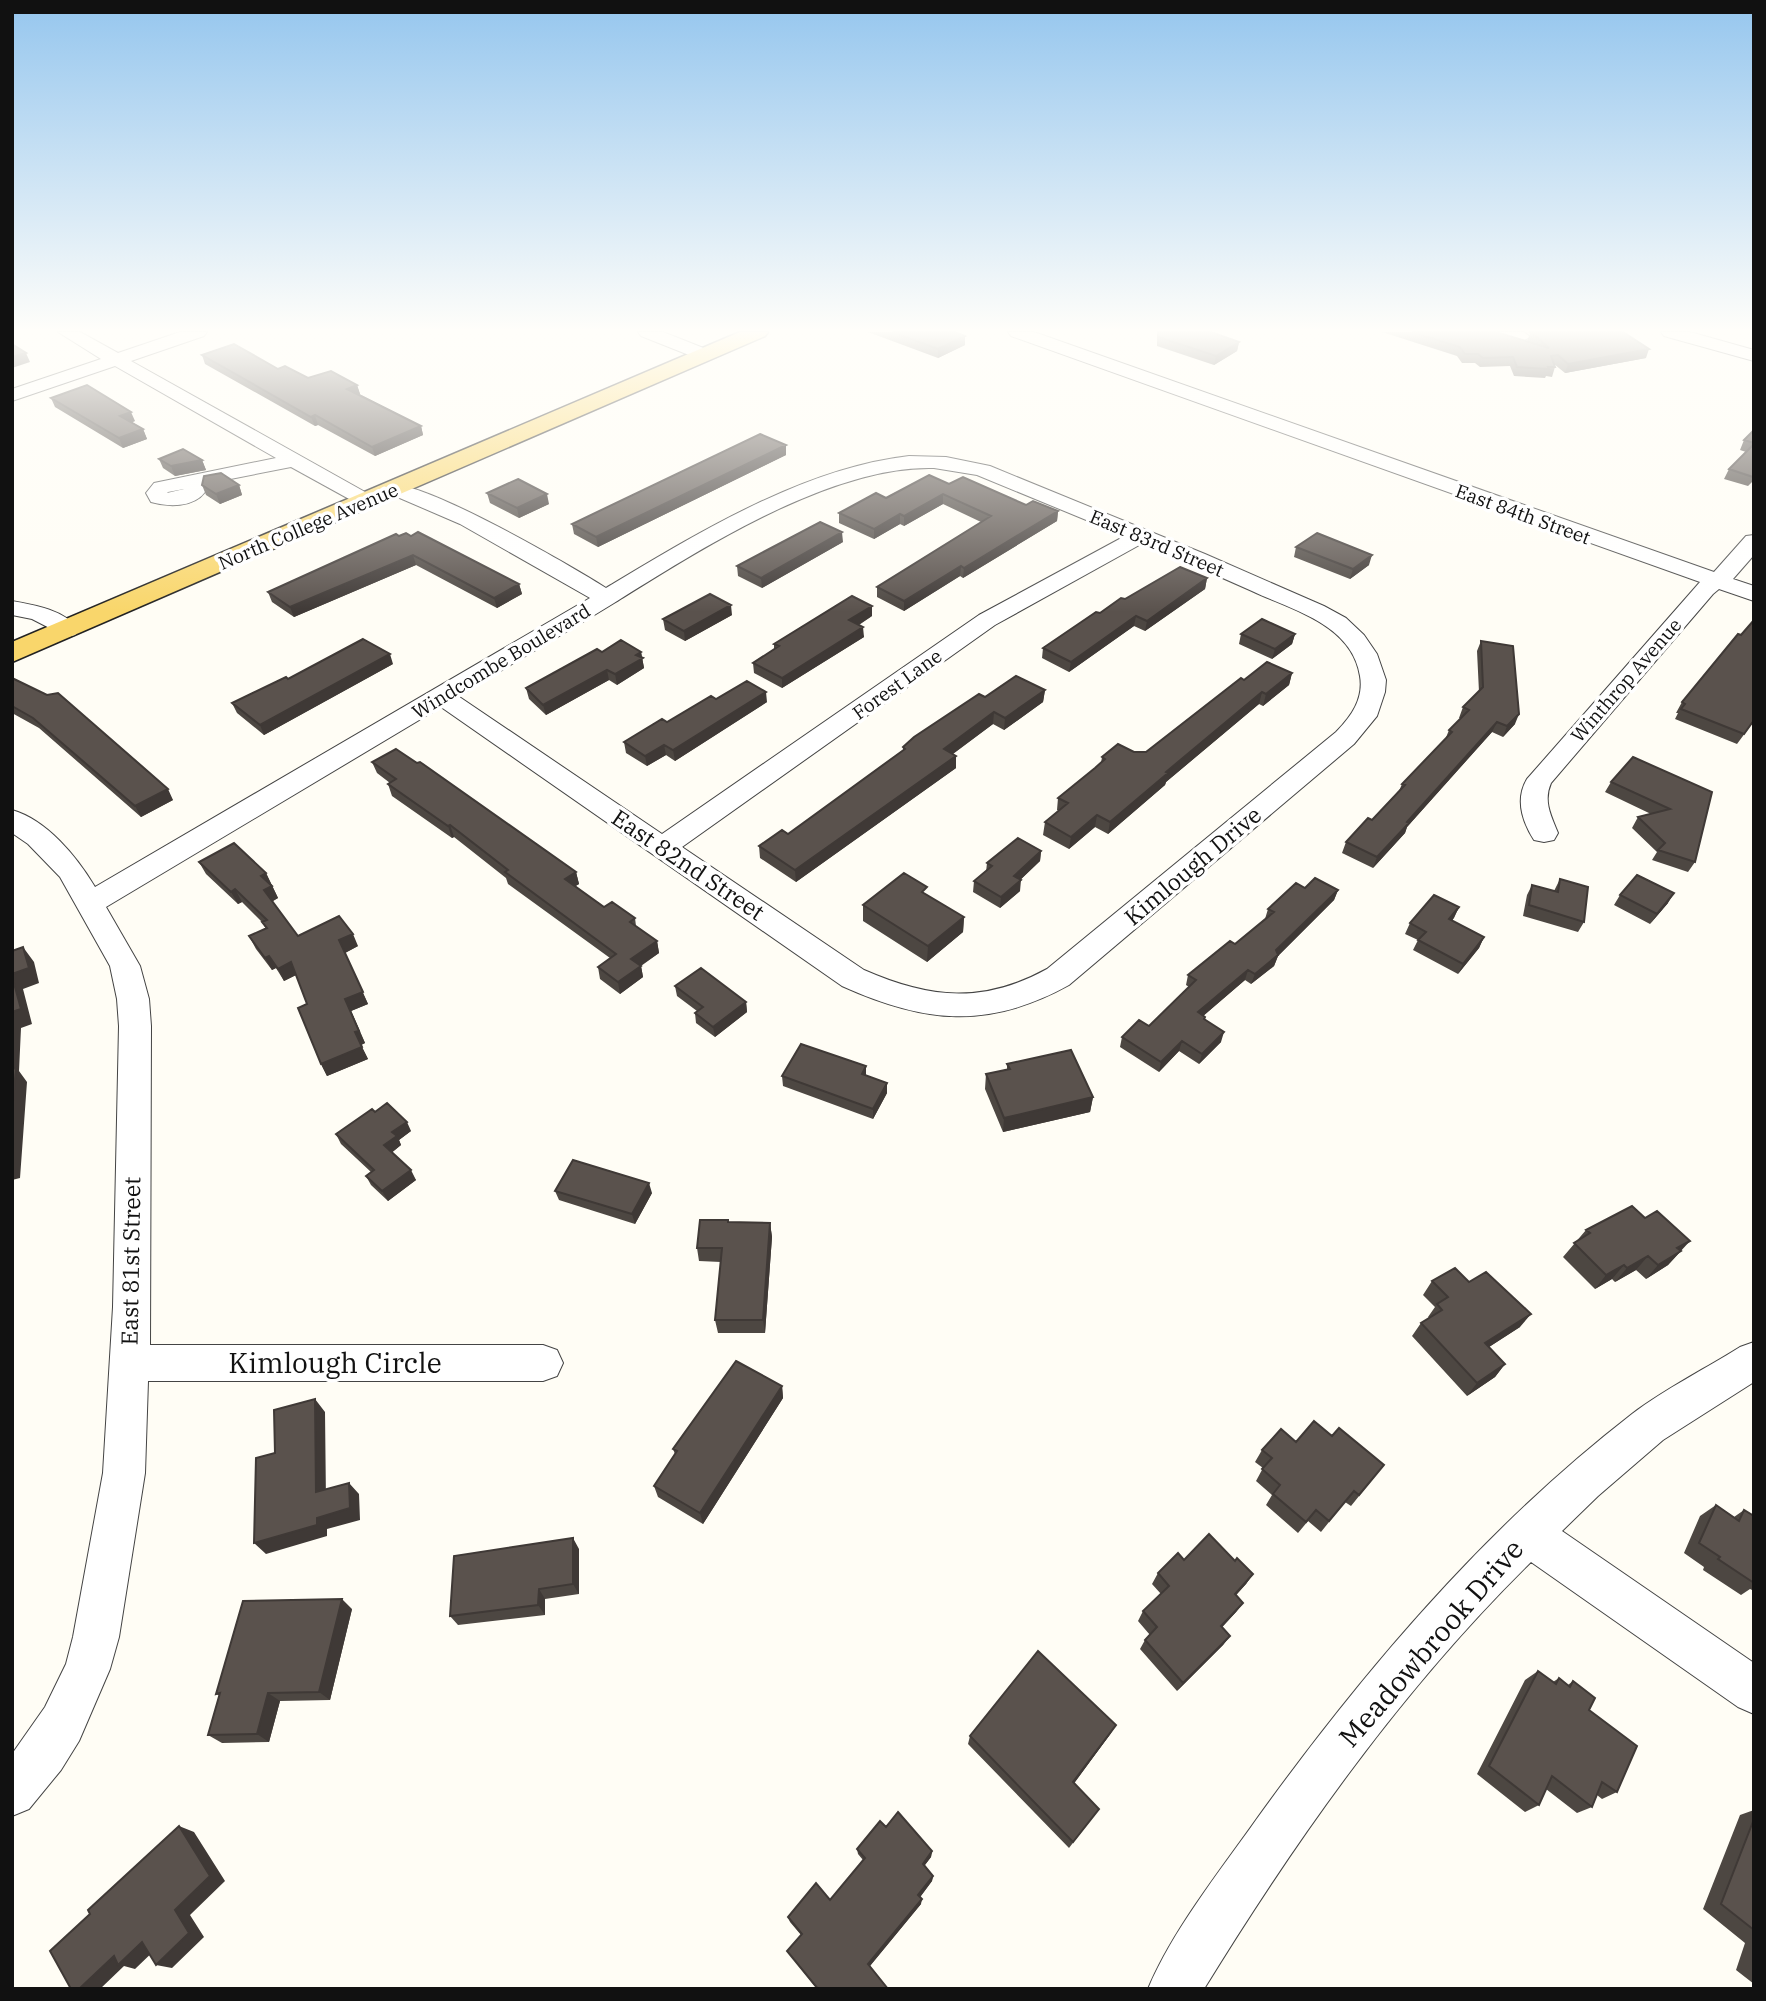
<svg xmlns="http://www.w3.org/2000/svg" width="1766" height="2001" font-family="'IBM Plex Serif',serif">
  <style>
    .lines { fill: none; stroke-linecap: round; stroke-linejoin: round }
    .minor-casing { stroke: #444; stroke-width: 2 }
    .major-casing { stroke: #222; stroke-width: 3 }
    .minor { fill: #fff; fill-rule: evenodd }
    .major { fill: #f9d66b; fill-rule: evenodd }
    .wall { fill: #4d4742 }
    .shaded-wall { fill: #3f3936 }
    .building { fill: #5a524d; stroke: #3f3936; stroke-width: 2 }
    .labels { text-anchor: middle; stroke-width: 7; stroke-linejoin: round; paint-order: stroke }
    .far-street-label { font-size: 19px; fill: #111; stroke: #fff }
    .street-label { font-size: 23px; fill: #111; stroke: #fff }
    .near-street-label { font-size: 28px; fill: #111; stroke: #fff }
  </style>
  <rect width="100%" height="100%" fill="#fffdf5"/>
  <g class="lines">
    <defs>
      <path id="minor" d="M58,332H80L118,353L180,332H207L204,336L131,361L374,497L377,501L374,505H360L291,467L205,484V492C193,508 168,507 151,502L146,493L154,483L276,458L115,366L12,401V389L101,359ZM184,489L167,493L168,492Z
        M638,332H663L711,351L714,355L711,359H699L641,336Z
        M1008,332H1034L1714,572L1746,536L1754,535V555L1733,579L1754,586V601L1719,589L1713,594L1551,783C1543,801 1551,816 1558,833L1554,840L1544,842L1534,840C1522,821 1515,799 1527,779L1700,582L1011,336Z
        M1497,332H1524L1530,337L1521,342L1500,336Z
        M1661,332H1690L1754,350V361L1664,336Z
        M909,456L946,457L990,466L1205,554L1324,606L1346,618L1364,635L1377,654L1386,680L1385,692L1377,716L1354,744L1069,985C988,1030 924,1023 842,986L441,707L106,907L140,966L149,999L151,1026L150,1345H543L557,1350L563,1363L557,1376L543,1381H148L145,1473L119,1637L110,1669L79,1741L61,1770L29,1809L12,1816V1754L45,1707L66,1664L73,1637L103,1473L113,1307L119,1026L117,999L110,966L60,877L28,844L12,833V810C47,820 77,857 95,887L590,598L460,524L388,493L385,489L388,485C419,477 573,567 606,588C696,534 803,468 909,456ZM934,468L977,475L1125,536L979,615L662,834L458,696C510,665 562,635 614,603C699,550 831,465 934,468ZM1143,543C1180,559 1216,575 1252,591C1292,610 1352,624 1360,676C1364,699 1351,717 1336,732L1047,969C983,1004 930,999 864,970L682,847L995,625Z
        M12,601C35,605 65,610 79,630L75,635L67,637L32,619L12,615Z
        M1754,1342V1382L1663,1440L1598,1496L1562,1531L1754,1663V1714L1738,1707L1531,1562C1403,1688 1298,1836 1204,1989H1148C1172,1931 1220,1871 1256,1820C1364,1670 1486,1527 1632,1414C1665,1389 1705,1369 1740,1347Z"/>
      <path id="major" d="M740,332H768L765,336L12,662V642Z"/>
    </defs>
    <use href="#minor" class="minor-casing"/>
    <use href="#major" class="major-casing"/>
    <use href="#minor" class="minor"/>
    <use href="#major" class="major"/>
  </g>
  <path class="wall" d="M868,332H955L965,336V345L938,358Z
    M1157,332H1211L1239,342L1237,351L1214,365L1157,346Z
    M1382,332H1496L1527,341L1530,334L1528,332H1623L1646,358L1565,373L1554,364L1555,367L1552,377L1546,376L1545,378L1514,376L1510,366L1480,367L1475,363H1462L1457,356Z
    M202,355L278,369L308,378L357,385L360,394H359L421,426L423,435L375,456L318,425L315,426L205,364Z
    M51,398L135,421L132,422L143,429L147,439L123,448L55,407Z
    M1754,430V480L1748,486L1724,479L1729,469L1746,452L1740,450L1744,440Z
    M786,445V455L598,547L574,534L572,524Z
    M159,459L202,460L206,470L175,476L163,468Z
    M949,484L1026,505L1058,511L1057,521L963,578L960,576L904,611L877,597V587L981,522L943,504L904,526L900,524L874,539L839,523V513L886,498Z
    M202,485H239L242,495L220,504L206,495Z
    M487,493L549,504L519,518L490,503Z
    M399,536H411L519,584L522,594L497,608L416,565L294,617L272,602L268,592Z
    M843,542L762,588L738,576L737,566Z
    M1296,547L1369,565L1350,579L1294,557Z
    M1207,578L1205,589L1145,631L1134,626L1069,672L1042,658L1043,648L1100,613L1125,599Z
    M732,615L685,641L665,630L663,619Z
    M872,616L859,625L864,637L782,688L754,673L753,663L774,650V644Z
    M1241,634H1295L1292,644L1272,659L1239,644Z
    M1481,641L1515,724L1503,737L1492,732L1407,827L1405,833L1373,868L1342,853L1346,842L1372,820L1399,791L1402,784L1445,740L1449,730L1461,718H1459L1463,707L1479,692L1477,651Z
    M602,652H641L644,668L617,685L609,680L546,715L529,699L526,688Z
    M393,664L264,735L237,713L232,703L288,679Z
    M1292,673L1289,685L1263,706L1259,704L1166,782L1165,785L1108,834L1095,827L1069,849L1043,835L1045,822L1059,811L1057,810L1058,798L1095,768L1101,763L1102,757L1134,752H1146L1244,680Z
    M12,678L173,800L141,817L39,728L12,713Z
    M1045,690L1043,702L1004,730L993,724L953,754L956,768L796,882L760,858L759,846L788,834L903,750V747L985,697Z
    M716,699L767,702L675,761L666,755L647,766L626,753L624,742Z
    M1682,702L1754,721L1737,744L1675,719L1678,713H1676Z
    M372,762L576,872L579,884L575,886L604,907L635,918L636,926L657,941L659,953L641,966L643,977L620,994L600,979L598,967L610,958L508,884L506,878L454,837L452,838L392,796L388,784L390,783L377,773Z
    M1611,782L1712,792L1695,862L1688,872L1652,860L1657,852L1632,828L1638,817L1651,814L1605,792Z
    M1041,851L1040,861L1020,880V891L1000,908L973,892L974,881L986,872L987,863Z
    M199,862L266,873L278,898L272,901L298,936L358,946L345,953L368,1004L351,1011L365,1043L361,1045L368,1059L327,1076L321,1064L307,1004L296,975L284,981L276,968L272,970L256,949L249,936L266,929L262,922L242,902L238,904L206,874Z
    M1560,879L1584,922L1578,932L1523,916L1527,895L1532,885L1554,891Z
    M1305,888L1338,890L1334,900L1278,956L1274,966L1251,984L1245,980L1203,1016L1205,1017V1020L1221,1042L1199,1064L1179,1051L1159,1072L1120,1047L1122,1037L1149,1026L1189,987L1186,985L1188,975L1235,944L1265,919L1268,909Z
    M1620,895L1668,903L1650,924L1614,905Z
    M863,905L964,917L963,932L927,962L863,921Z
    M1459,907L1452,921L1484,937L1479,948L1458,974L1413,950L1418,940L1405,934L1410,923Z
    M675,986L746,1002L747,1012L715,1037L696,1023L695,1013L697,1011L677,996Z
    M1007,1064L1093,1097L1090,1112L1003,1132L985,1089L986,1074L1007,1070Z
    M866,1066V1076L887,1093L873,1119L783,1086L782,1076Z
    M375,1112L411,1131L399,1140L401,1145L392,1152L416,1180L388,1201L371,1185L366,1176L371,1172L341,1144L336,1134Z
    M555,1191L652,1193L635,1224L559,1200Z
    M729,1222L770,1223L772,1237L765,1333H718L715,1320L721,1262L699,1261L697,1248Z
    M1586,1230L1681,1251L1668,1265L1646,1279L1636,1270L1615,1282L1612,1279L1595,1289L1563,1257Z
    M1432,1281L1469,1282L1520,1327L1489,1347L1505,1364L1495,1377L1467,1396L1412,1336L1421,1323L1429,1318L1428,1317L1435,1307L1423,1295Z
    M782,1386L783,1398L703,1524L658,1497L654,1486L675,1454L673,1449Z
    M1332,1436L1384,1465L1351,1506L1345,1502L1321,1532L1308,1521L1298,1533L1266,1505L1272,1495L1256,1481L1263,1468L1255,1462L1262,1450L1296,1442Z
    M1716,1505L1734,1517L1744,1510L1754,1516V1591L1750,1589L1741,1595L1703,1570L1704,1567L1684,1553L1700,1516Z
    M579,1549V1594L545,1599V1615L458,1625L450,1616Z
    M1184,1560L1235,1561L1253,1574L1246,1584L1236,1595L1243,1603L1236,1612L1222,1627L1230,1636L1223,1645L1177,1691L1140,1649L1145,1640L1150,1635L1138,1621L1143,1611L1161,1594L1152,1584L1158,1573Z
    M352,1609L330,1700L280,1701L269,1742L222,1743L208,1735L220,1696L216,1694Z
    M1538,1671L1553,1682L1559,1678L1568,1685L1573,1681L1589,1710L1617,1792L1602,1799L1597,1795L1592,1807L1577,1813L1546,1789L1539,1805L1525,1812L1477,1774L1525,1680Z
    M1111,1733L1074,1783L1099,1809L1069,1848L968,1744L970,1736Z
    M1754,1810V1984L1736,1970L1745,1943L1703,1909L1740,1815Z
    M886,1827L932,1851L931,1857L924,1866L933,1876L932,1881L920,1897L921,1904L870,1966L888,1989H817L787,1951L801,1935L790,1922L788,1917L830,1900L863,1860L858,1854L857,1849Z"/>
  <path class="shaded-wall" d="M965,336V345L938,358V349Z
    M1239,342L1237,351L1214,365L1216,356Z
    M1649,349L1646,358L1565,373L1568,364Z
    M26,353L30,362L12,368V357Z
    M357,385L360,394L350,398L347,389Z
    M131,412L135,421L125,425L120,416Z
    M315,415L318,425L315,426L311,417Z
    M421,426L423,435L375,456L372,447Z
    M143,429L147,439L123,448L119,438Z
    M786,445V455L598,547L596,537Z
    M202,460L206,470L175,476L171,466Z
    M239,485L242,495L220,504L216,494Z
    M547,494L549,504L519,518L517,508Z
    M943,494V504L904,526V516Z
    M1058,511L1057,521L963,578L964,568Z
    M900,514V524L874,539V529Z
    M842,532L843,542L762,588L761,578Z
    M413,555L416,565L294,617L290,607Z
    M1372,555L1369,565L1350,579L1353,569Z
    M961,566L960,576L904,611V601Z
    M1207,578L1205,589L1145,631L1147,621Z
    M519,584L522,594L497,608L494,598Z
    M731,605L732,615L685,641L684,631Z
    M872,606V616L850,630L849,620Z
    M1136,616L1134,626L1069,672L1071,662Z
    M863,627L864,637L782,688V678Z
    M1295,634L1292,644L1272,659L1275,649Z
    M641,652L644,668L617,685L615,674L636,655Z
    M390,654L393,664L264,735L260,725Z
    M607,670L609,680L546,715L543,705Z
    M1292,673L1289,685L1263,706L1266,694Z
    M1045,690L1043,702L1004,730L1005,718Z
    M766,692L767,702L675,761L673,750Z
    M1262,692L1259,704L1166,782L1165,785L1108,834L1110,822L1166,772Z
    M994,712L993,724L943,761L944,749Z
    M1519,714L1515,724L1503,737L1507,726Z
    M1497,722L1492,732L1407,827L1405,833L1373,868L1377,857L1407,822Z
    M664,745L666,755L647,766L645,756Z
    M956,756V768L796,882L795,870Z
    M168,789L173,800L141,817L135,806Z
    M1097,815L1095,827L1069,849L1071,837Z
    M450,825L454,837L452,838L448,826Z
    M1041,851L1040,861L1014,886L1021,880L1020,891L1000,908L1001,897L1014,876Z
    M576,872L579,884L568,891L565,879Z
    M266,873L278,898L270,903L264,890L261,876Z
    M235,889L242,902L238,904L231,892Z
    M1338,890L1334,900L1278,956L1274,966L1251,984L1255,974L1276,950Z
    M1674,893L1668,903L1650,924L1657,914Z
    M1459,907L1454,918L1444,930L1449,919Z
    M964,917L963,932L927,962L928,946Z
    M353,934L358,946L345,953L368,1004L351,1011L365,1043L361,1045L368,1059L327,1076L321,1064L355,1032L345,999L339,940Z
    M1484,937L1479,948L1458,974L1463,964Z
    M657,941L659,953L634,970L631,959Z
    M23,947L34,962L39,983L23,989L32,1024L21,1028L19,1071L27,1082L20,1178L12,1180V974Z
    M269,956L276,968L272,970L265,958Z
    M291,962L298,974L284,981L278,969Z
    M641,966L643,977L620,994L618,982Z
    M1248,970L1245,980L1195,1023L1198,1012Z
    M746,1002L747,1012L715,1037L713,1027Z
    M1224,1032L1221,1042L1199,1064L1202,1054Z
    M1182,1041L1179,1051L1159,1072L1161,1062Z
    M866,1066V1076L862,1074Z
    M887,1083V1093L873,1119V1109Z
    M1093,1097L1090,1112L1003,1132L1004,1118Z
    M407,1122L411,1131L399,1140L401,1145L389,1155L384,1145L392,1132Z
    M411,1170L416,1180L388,1201L382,1191Z
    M649,1183L652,1193L635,1224L632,1214Z
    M770,1223L772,1237L765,1333L763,1320Z
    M1690,1241L1668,1265L1646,1279L1658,1265L1677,1248Z
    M1648,1256L1636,1270L1615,1282L1627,1268Z
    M1624,1265L1612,1279L1595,1289L1606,1275Z
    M1531,1314L1520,1327L1475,1356L1485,1343Z
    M1505,1364L1495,1377L1467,1396L1477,1383Z
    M782,1386L783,1398L703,1524L700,1513Z
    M315,1399L325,1412L326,1503L316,1492Z
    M349,1483L359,1494L360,1520L327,1529V1536L266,1554L254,1543L317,1518Z
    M573,1538L579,1549V1594L573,1584Z
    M1253,1574L1246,1584L1228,1604L1235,1594Z
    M539,1589L545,1599V1615L538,1605Z
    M342,1599L352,1609L330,1700L319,1692Z
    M1243,1603L1236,1612L1215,1635L1221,1626Z
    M1230,1636L1223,1645L1177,1691L1183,1683Z
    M268,1693L280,1701L269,1742L257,1734Z
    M1116,1725L1111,1733L1070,1789L1073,1782Z
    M179,1826L194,1832L225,1881L190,1915L204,1937L172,1968L156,1965L175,1910Z
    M932,1851L931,1857L922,1869L923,1864Z
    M933,1876L932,1881L918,1900V1895Z
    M922,1899L921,1904L869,1967L868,1964Z
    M142,1942L159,1946L135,1969L124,1966L100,1989H79L114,1956Z"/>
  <path class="building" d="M892,332H955L965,336L938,349Z
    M1158,332H1211L1239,342L1216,356L1158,337Z
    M1412,332H1496L1549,348L1531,332H1623L1649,349L1568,364L1558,355L1551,356L1555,367H1548L1549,369L1517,367L1513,357L1483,358L1478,354H1465L1460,347Z
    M12,344L26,353L12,357Z
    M234,344L278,369L285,366L308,378L331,371L357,385L347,389L421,426L372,447L315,415L311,417L202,355Z
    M87,385L131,412L120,416L143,429L119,438L51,398Z
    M1754,430V443L1744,440Z
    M760,434L786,445L596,537L572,524Z
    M1754,444V476L1753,477L1729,469Z
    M183,449L202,460L171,466L159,459Z
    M221,473L239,485L216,494L202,485L204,476Z
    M929,475L949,484L963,477L1026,505L1033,501L1058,511L964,568L961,566L904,601L877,587L991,516L943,494L904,516L900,514L874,529L839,513L876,493L886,498Z
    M518,479L547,494L517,508L487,493Z
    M820,522L842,532L761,578L737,566Z
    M418,532L519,584L494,598L413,555L290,607L268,592L396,534L399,536L406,533L411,536Z
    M1317,533L1372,555L1353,569L1296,547Z
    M1180,567L1207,578L1147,621L1136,616L1071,662L1043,648L1096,612L1100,613L1121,598L1125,599Z
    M710,594L731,605L684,631L663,619Z
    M852,596L872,606L849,620L863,627L782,678L753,663L779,646L774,644Z
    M1262,619L1295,634L1275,649L1241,634Z
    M1754,620V720L1744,734L1681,709L1685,704L1682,702L1738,634L1741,635Z
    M363,639L390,654L260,725L232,703L286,677L288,679Z
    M621,640L641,652L636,655L643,658L615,674L607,670L543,705L526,688L597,649L602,652Z
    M1481,641L1513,646L1519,714L1507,726L1497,722L1407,822L1409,823L1377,857L1346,842L1368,818L1372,820L1405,785L1402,784L1452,732L1449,730L1469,710L1463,707L1483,687Z
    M1267,662L1292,673L1266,694L1262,692L1166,772L1168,773L1110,822L1097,815L1071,837L1045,822L1068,803L1058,798L1095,768L1105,759L1102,757L1118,744L1134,752H1146L1241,678L1244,680Z
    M1016,676L1045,690L1005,718L994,712L944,749L956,756L795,870L759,846L782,830L788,834L905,749L903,747L914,737L979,694L985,697Z
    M12,678L47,695L58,693L168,789L135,806L33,718L12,706Z
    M747,681L766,692L673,750L664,745L645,756L624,742L662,719L667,722L711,696L716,699Z
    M396,749L417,763L420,762L576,872L565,879L604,907L612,902L635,918L630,922L657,941L631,959L641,966L618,982L598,967L616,954L505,872L508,870L450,825L448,826L388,784L396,779L372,762Z
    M1633,757L1712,792L1695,862L1658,850L1665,843L1638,817L1670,809L1611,782Z
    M1018,838L1041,851L1014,876L1021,880L1001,897L974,881L992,866L987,863Z
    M234,843L266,873L261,876L272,886L264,890L298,936L339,916L353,934L339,940L363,992L345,999L359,1031L355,1032L362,1047L321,1064L298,1008L307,1004L291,962L278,969L269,956L265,958L249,936L267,928L262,922L267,920L235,889L231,892L199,862Z
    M904,873L927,887L922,892L964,917L928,946L863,905Z
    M1637,875L1674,893L1657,914L1620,895Z
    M1315,878L1338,890L1276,950L1278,955L1255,974L1248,970L1198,1012L1205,1017L1204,1019L1224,1032L1202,1054L1182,1041L1161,1062L1122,1037L1139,1020L1149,1026L1196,980L1188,975L1230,941L1235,944L1274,912L1268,909L1296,883L1305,888Z
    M1560,879L1588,887L1584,922L1529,905L1532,885L1558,892Z
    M1434,895L1459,907L1449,919L1484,937L1463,964L1418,940L1426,932L1410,923Z
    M23,947L29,968L12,974V951Z
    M701,968L746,1002L713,1027L695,1013L703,1007L675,986Z
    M12,976L21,1009L12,1012Z
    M801,1044L866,1066L862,1074L887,1083L873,1109L782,1076Z
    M1071,1050L1093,1097L1004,1118L986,1074L1010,1069L1007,1064Z
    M16,1068L12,1112V1069Z
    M387,1103L407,1122L392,1132L397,1136L384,1145L411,1170L382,1191L366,1176L374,1170L336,1134L372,1109L375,1112Z
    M573,1160L649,1183L632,1214L555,1191Z
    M1632,1206L1645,1218L1657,1211L1690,1241L1677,1248L1681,1251L1658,1265L1648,1256L1627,1268L1624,1265L1606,1275L1574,1243L1590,1233L1586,1230Z
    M700,1220H728V1222L770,1223L763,1320H715L722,1248H697Z
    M1455,1268L1469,1282L1486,1272L1531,1314L1485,1343L1505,1364L1477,1383L1421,1323L1442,1310L1437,1304L1448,1297L1432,1281Z
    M736,1361L782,1386L700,1513L654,1486L677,1451L673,1449Z
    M315,1399L316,1492L349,1483L350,1508L317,1518V1525L254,1543L256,1458L275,1453L274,1410Z
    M1314,1421L1332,1436L1339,1428L1384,1465L1359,1495L1354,1491L1329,1521L1316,1510L1306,1522L1273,1494L1280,1485L1262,1469L1272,1458L1262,1450L1281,1429L1296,1442Z
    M1716,1505L1739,1521L1744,1510L1754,1516V1583L1718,1559L1720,1557L1699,1543Z
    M1209,1534L1235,1561L1237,1558L1253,1574L1235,1594L1243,1603L1221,1626L1230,1636L1183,1683L1145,1640L1157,1627L1143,1611L1169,1586L1158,1573L1178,1553L1184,1560Z
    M573,1538V1584L539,1589L538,1605L450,1616L454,1556Z
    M342,1599L319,1692L268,1693L257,1734L208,1735L220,1693L216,1694L243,1601Z
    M1038,1651L1116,1725L1073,1782L1099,1809L1073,1842L970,1736Z
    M1538,1671L1556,1684L1559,1678L1570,1687L1573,1681L1595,1698L1589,1710L1637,1746L1617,1792L1602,1782L1592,1807L1552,1776L1539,1805L1489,1766Z
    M898,1812L932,1851L923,1864L933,1876L918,1895L922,1899L868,1964L888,1989H818L787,1951L802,1934L788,1917L816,1883L830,1900L865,1858L857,1849L880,1821L886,1827Z
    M1754,1819V1930L1721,1904Z
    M179,1826L210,1876L175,1910L189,1933L156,1965L142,1942L118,1965L114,1956L79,1989H71L50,1951L90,1914L88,1910Z"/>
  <linearGradient id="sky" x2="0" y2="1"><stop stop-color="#95c6ee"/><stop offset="0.54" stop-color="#fffefa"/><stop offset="1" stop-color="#fffefa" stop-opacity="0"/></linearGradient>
  <rect width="1766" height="612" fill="url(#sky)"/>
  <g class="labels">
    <g class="far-street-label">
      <text transform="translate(1523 514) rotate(20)" y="7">East 84th Street</text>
      <text transform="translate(308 526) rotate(-23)" y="7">North College Avenue</text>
      <text transform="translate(1157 543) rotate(23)" y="7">East 83rd Street</text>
      <text transform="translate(501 661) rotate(-31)" y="7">Windcombe Boulevard</text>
      <text transform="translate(1626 680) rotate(-49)" y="7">Winthrop Avenue</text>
      <text transform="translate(897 684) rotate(-36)" y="7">Forest Lane</text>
    </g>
    <g class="street-label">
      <text transform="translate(688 865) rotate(34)" y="8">East 82nd Street</text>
      <text transform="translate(1193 866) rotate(-40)" y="8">Kimlough Drive</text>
      <text transform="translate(131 1261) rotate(-89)" y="8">East 81st Street</text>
    </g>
    <g class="near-street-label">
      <text x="335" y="1373">Kimlough Circle</text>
      <text transform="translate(1431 1643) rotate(-49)" y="10">Meadowbrook Drive</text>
    </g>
  </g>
  <rect width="1766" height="2001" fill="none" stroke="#111111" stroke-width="28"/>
</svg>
